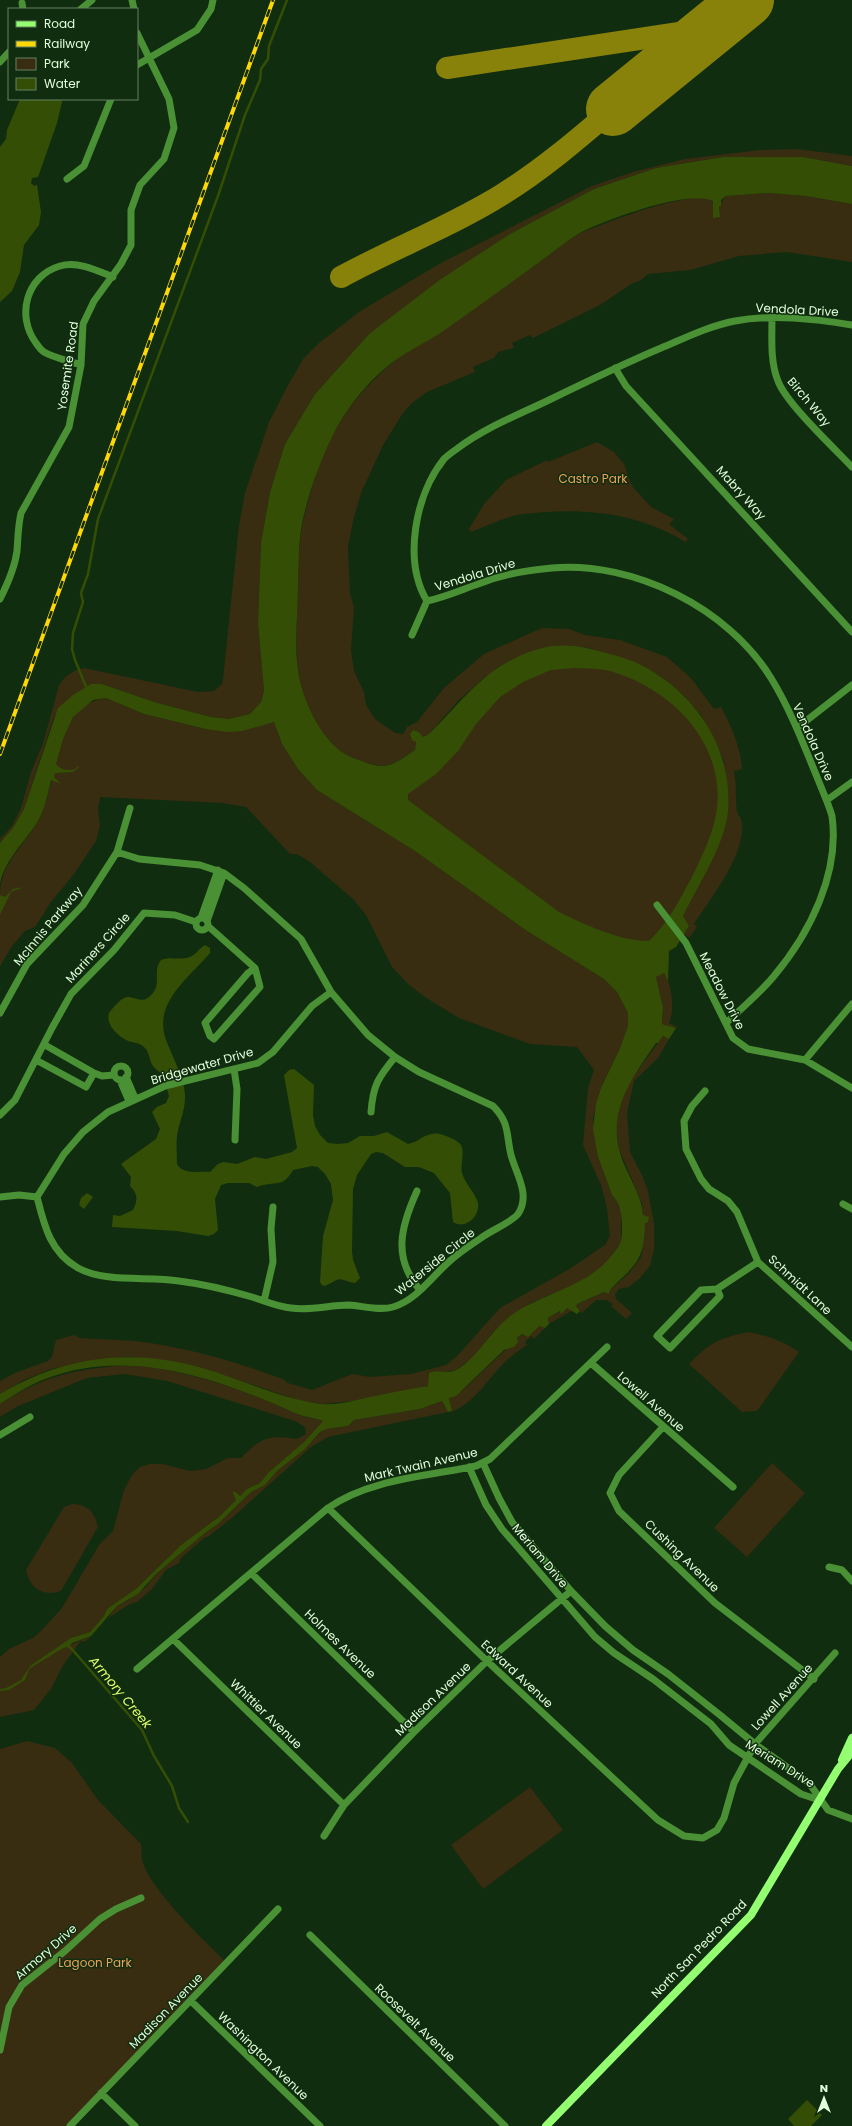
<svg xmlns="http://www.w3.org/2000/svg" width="852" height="2126" font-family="Poppins,sans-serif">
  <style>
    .green { fill: #382c11; fill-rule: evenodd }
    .water { fill: #344f05; fill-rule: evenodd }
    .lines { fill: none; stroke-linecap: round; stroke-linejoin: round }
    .stream { stroke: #344f05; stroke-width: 2.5 }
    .taxiway { stroke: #88820a; stroke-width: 22 }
    .runway { stroke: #88820a; stroke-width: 54 }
    .street { stroke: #4a9035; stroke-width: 7 }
    .secondary { stroke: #93ff71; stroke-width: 8 }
    .rail-casing { stroke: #ffd706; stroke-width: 4 }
    .rail { stroke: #112d0f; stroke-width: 2.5; stroke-dasharray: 8; stroke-linecap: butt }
    .labels { text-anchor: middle; stroke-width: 3; stroke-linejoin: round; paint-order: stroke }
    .street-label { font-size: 12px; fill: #e0ffda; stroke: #112d0f }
    .park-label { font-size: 12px; fill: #eca15a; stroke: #112d0f }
    .water-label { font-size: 13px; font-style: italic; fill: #e1ff68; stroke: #112d0f }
  </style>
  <rect width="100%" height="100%" fill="#112d0f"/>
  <path class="green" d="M797,149L852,156V166L803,157H723L656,168L594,189L510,234L370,333L315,394L285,444L270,492L261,543L258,623L264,691L261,702L250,714L230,719L211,717L154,702L102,684L54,717L24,809L13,828L0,843V839L12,826L21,808L31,772L43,743L59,685C66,675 72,671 84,668L198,692L214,691L222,684L223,679L239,525L245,493L269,422L286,389L303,359L319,343L359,312L439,264L592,186L633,172L685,159L760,150Z
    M769,193L806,196L852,204V262L787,252L739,256L690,270L648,274L641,280L631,284L600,305L533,338L530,335L512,343L514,348L498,352L494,358L473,367L475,372L427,392L412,403L403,413L383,445L361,493L353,521L348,547L350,594L354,607L351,650L354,671L364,692L366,705L375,719L395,733L403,734L407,727L417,722L444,688L484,654L542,628L569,629L585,635L620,640L667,657L691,678L714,709L721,707C731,725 741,748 742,769L734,771C737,784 735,798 737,811C737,814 740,816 741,819C749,851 711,898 694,924L697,927L689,938L684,934L689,926L683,917L640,969L478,887L386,787L487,675L458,701L429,734L423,737L419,732L413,730L410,734L416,742L415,750C386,769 384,770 351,757C323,746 300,698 298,669C295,642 297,615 298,588C299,565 298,544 303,522C310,491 320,458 335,431C350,403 372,379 397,359C414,346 435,336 453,323C495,294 536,265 576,235C597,226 694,187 712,201C716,204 718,212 720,217L719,206L726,196ZM544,647H585L641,665L663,678L683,695L701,715L726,765L668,687L575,648L495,669L513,659Z
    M597,442L614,452L624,464L632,486L651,507L674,519L669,524L688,539L685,542C644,516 595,509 547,512C537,513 527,513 517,515C501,519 486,526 471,532L469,529L484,504L506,480L547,460L548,462Z
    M106,698L144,714L206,729L254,727L274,722L282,744L298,769L317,790L415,851L527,931L604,979L617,992L628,1013V1026L620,1048L601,1088L593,1118L598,1157L612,1195L616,1200L621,1212V1242L606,1264L578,1283L531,1303L494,1331L474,1357L456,1370L443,1372L428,1386L353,1401L323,1404L301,1401L199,1367L169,1361L130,1357L101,1359L51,1369L24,1380L0,1394V1381L17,1372L48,1361L52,1357L56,1340L74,1335L80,1338C106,1340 131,1339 156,1344C199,1351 242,1364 283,1379L288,1383L312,1390L352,1374L370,1377L411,1374L446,1365L457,1356L500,1308L571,1268L605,1245L610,1236L607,1208L601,1185L583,1145L588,1088L594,1070L577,1047L530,1044L459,1018L428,999L409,985L392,967L366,915L354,900L310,862L297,854H290L246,807L222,803L100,797L98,809L100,826L96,841L74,874L51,902L35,927L25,931L12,946L0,966V915L3,897L0,895C0,863 24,846 38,821C54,792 54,743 73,717C81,705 93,700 106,698Z
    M661,973H664C672,983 675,1011 669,1023L677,1027L676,1028L662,1024L663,1007L656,977Z
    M663,1036L669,1039L658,1058L634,1081L627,1113L630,1152L642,1175L648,1191L654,1223V1249L650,1266L640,1278L629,1287L619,1289L615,1294L616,1299L632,1313L626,1319L611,1306L613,1304L606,1300H596L582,1313L576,1306L577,1304L604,1292L609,1294L610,1290L629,1273L641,1257L645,1233L642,1203L619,1149L616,1126L620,1105L630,1081Z
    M567,1308L573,1310L549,1324L548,1318Z
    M539,1326L545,1328L534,1339L531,1336L525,1342L527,1345C520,1350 511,1356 505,1362C487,1380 476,1401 452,1412L449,1398L463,1390L522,1334L525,1336Z
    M749,1332C768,1336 783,1341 799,1352L757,1411L742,1412L689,1364C709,1343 721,1337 749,1332Z
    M131,1365C188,1370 245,1390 297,1414C305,1418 315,1418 323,1421L305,1441L268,1473L260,1483L247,1489L220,1516L181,1545L137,1588L107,1609L104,1616L90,1632L71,1638L70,1645L91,1636L86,1641L80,1642L62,1667L51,1689L34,1710L0,1717V1657L9,1649L33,1638L41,1631L62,1608L99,1545L113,1531L124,1490L132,1475L140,1467L150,1464H163L190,1471L206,1469L228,1458H241C262,1437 268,1435 297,1439L306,1434L305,1427L295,1421L167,1381L125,1374L87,1378L18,1406L0,1417V1404C47,1374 77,1369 131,1365Z
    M442,1401L448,1412L328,1437L311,1447L233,1517L209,1536L204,1538L181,1558L179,1563L166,1570L152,1589L137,1602L130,1604L108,1618L117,1606L130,1599L146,1587L156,1574L205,1533L218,1524L251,1492L265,1485L277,1471L305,1449L320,1432L326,1429L348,1426L354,1420L420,1409Z
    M772,1463L805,1493L747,1557L714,1528Z
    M72,1504C87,1504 95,1512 98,1527L61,1591C43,1597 30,1589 26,1570L64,1507Z
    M27,1741L55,1748L72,1763L98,1800L141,1844C142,1849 141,1854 142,1859C148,1888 204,1940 225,1961L69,2126H0V1749Z
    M530,1787L563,1830L483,1889L451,1845Z"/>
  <path class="water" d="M20,99H61L62,102L57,123L38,177L32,178L31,183L34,186L37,185L41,212L39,225L24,245L20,272L12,291L0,302V147L6,139L7,130Z
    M723,157H803L852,166V204L806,196L769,193L726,196L721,200V206H719L720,217L713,218V201C688,189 602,221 578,234C568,240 559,248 549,255C514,281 478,306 442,332C428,341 414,348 400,357C373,375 349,404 334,433C320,461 308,494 302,524C298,545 299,565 298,586C298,614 294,642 298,670C301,698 323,746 351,757C384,770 386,770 415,750L416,742L412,740L410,734L413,730L419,732L423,737L429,734C464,700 485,666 535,650C559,642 582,646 606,653C618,656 632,660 643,666C696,694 733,749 728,811C725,845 698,885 683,916L689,926L676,947L669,951L668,981L664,973L656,977L663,1007L662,1024L676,1028L669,1039L663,1036L658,1043H656C629,1082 604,1116 624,1164C631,1181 642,1197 643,1215L649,1217L648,1222L645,1223C645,1262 633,1266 610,1290L609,1294L604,1292L577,1304L576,1306L580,1311L577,1314L567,1308L561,1314L560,1311L548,1318L549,1324L545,1328L539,1326L528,1337L522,1334L517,1338L518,1342L514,1347L504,1350L456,1396L449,1398L452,1411L448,1412L442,1401L420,1409L354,1420L348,1426L326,1429L320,1432L305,1449L277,1471L265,1485L251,1492L218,1524L205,1533L156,1574L138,1594L117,1606L91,1636L72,1643L70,1646L73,1651L67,1647L63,1648L29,1669L25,1680L9,1690L0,1691V1689L6,1688L21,1680L30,1666L71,1638L90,1632L104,1616L107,1609L137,1588L181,1545L220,1516L236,1500L233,1493L234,1491L240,1496L247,1489L260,1483L268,1473L305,1441L323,1421C315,1418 305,1417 297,1414C220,1379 129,1346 45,1379C29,1385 14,1395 0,1404V1394C63,1357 128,1348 199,1367C239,1378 279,1399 321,1404C338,1406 358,1399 375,1396C392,1392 410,1389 428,1386L429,1373C439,1369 448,1375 458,1369C481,1354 492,1327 516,1312C549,1291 592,1285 615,1251C617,1248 620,1245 621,1241C622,1237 622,1231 622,1226C622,1215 620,1203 612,1195L598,1157L593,1129L596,1104L601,1088L620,1048L628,1026V1013L617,992L604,979L527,931L415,851L317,790L298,769L282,744L274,722L242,731L227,732L206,729L144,714L106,698L93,700L73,717L63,739L56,764C60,770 69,771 75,769L78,766L79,767L73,772L55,773L54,777L61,784L51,780C48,793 45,809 38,821C25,842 6,858 0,883V843L13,828L24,809L58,708L73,695L91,684H102L154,702L211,717L229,719L250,714L261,702L264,691L258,623L261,543L270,492L285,444L315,394L370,333L441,279L510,234L594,189L656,168ZM574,668C586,669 599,668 610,671C670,688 724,741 717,808C714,831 704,852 694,873C681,897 669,922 649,941C623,942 583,924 559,912L408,800V794L436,774L458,751L476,724L500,697L523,682L551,670Z
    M24,887L11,892L0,915V895L5,897L13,889Z
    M205,945L210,948V953C186,981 150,1005 168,1045C174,1060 184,1078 185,1094C186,1109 179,1122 177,1136C176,1145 177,1155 177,1164C182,1175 200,1171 210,1172L218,1164L223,1162L237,1164L255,1157L266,1159L292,1152L297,1148L284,1075L289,1070L294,1069L314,1085L313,1115L315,1126L320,1135L328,1143L338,1144L348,1143L360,1136H374L387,1132L408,1144C420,1142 426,1131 440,1134C446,1136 458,1140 461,1145C465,1153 460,1164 462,1173C465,1184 475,1192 478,1203C480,1217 465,1230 453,1222L450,1193L434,1173L419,1167H405L383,1153L376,1152L371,1154L357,1175L353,1189L352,1251L353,1260L360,1278L355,1283C333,1278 344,1277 325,1286L322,1285L320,1282L323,1236L333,1200L331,1184L325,1174L318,1167L312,1166L293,1170C282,1189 276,1180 257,1187L249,1183H228L221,1185L215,1199L218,1230L214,1234L208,1236L177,1231L112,1227L113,1215L120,1216L133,1210C138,1200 138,1194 130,1186L131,1177L121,1164L156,1139L160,1129L152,1112L157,1107L166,1103L169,1096C167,1089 165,1080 161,1073C159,1071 156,1070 154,1067C149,1062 150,1053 145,1048C140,1042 132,1043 126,1040C114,1034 102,1019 112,1009C116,1005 121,998 127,997C137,997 143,1005 152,994C162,983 152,972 161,960C170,956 177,960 186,958C195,957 198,949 205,945Z
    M87,1193L93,1197L84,1209L79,1205L81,1198Z
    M807,2100L822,2115L811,2126H794L788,2119Z"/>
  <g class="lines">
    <path class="stream" d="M87,689L75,660L72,649L73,633L83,602L81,593L88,574L98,519L218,196L245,115L260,80L261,69L268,59L269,46L287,0
      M71,1648L142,1730L154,1756L172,1786L179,1808L188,1822"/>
    <path class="taxiway" d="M447,68L712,28
      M341,277C394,248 452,226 503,194C543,169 578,139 613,109"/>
    <path class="runway" d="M613,109L747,0"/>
    <path class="street" d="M132,0L134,9
      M22,3L23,9
      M81,9L92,0
      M0,62L9,52
      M137,65L197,30L211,9L213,0
      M67,179L84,166L111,99
      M772,317C772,337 770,362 778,381C786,403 834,448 852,467
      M81,365C70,361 54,358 44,352C41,350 38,346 36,343C16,316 26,276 60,266C78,261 96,270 113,277
      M615,368L626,386L852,632
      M0,599C7,585 15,567 17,551C18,538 18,526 21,513L69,427L81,365L83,324L94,301L121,264L131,245V210L140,185L164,159L174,128L169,99L137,33
      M427,601C446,597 463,589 481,583C504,574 528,570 552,568C634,561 728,608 771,678C790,709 803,743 817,777C822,790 828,802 832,816C840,873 810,933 774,976C760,993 742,1008 726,1023
      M412,635L427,601C403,561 415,495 444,459C448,455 454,451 458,448C486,427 518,415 549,400C586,382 623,364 661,348C685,338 709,326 735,321C773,314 814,319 852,325
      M797,728L852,685
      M827,800L852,782
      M657,905L686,943L733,1038L748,1049L805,1060L852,1088
      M196 924a6 6 0 1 1 12 0a6 6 0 1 1-12 0Z
      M201,918L218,870
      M207,921L224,873
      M208,926L255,968L260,987L214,1039L210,1036L205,1023L248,973L255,968
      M0,1013L27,964L83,905L117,852L130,808
      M45,1045L94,1073L102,1076L114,1075
      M36,1060L86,1087L94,1073
      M805,1060L852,1004
      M114 1073a7 7 0 1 1 14 0a7 7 0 1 1-14 0Z
      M234,1069L237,1089L235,1140
      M126,1077L135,1098
      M120,1080L129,1101
      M705,1091L692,1106L684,1121L686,1149L701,1179L709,1189L728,1201L737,1212L758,1262L852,1347
      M371,1112C373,1085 378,1078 395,1057
      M0,1115L15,1100L52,1028L71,994L114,950L144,913L175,915L196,922
      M417,1191C401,1226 392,1258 420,1290
      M0,1197L19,1195L37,1197
      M37,1197C44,1225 50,1252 78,1268C105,1283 148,1276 179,1281C203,1284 228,1290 252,1297C265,1301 278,1307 291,1308C311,1311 329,1305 349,1305C363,1306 380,1311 393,1307C417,1300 432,1276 451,1260C460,1252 471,1245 481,1238C490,1231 512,1222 518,1214C531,1195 516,1174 511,1155C506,1134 510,1123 493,1106L419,1072L395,1057L368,1035L331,992L301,939L244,888L224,873L200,865L139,859L117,852
      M37,1197L64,1154L83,1132L108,1112L165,1086L258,1063L273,1052L312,1006L331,992
      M843,1204L852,1209
      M717,1289L720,1296L670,1348L657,1336L701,1290L717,1289L758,1262
      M264,1301L273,1262L271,1229L273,1207
      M591,1363L733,1487
      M663,1427L619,1475L610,1493L619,1511L715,1603L814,1679
      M0,1435L30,1417
      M483,1463L499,1498L512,1522L571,1591L605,1626L633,1650L668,1674L720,1715L755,1744L809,1783L828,1810L852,1819
      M469,1467L486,1505L502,1529L595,1637L614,1653L653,1679L711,1724L729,1745L801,1794L819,1800
      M328,1508L487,1661L658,1820L684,1836L703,1838L717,1830L724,1818L734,1783L755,1744L835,1653
      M829,1567L842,1570L852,1581
      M251,1573L414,1732
      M173,1639L344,1805
      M137,1669L328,1508C369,1479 428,1476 476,1466L490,1459L607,1347
      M324,1836L344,1805L414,1732L487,1661L571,1591
      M310,1935L505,2126
      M191,2001L320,2126
      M0,2050L9,2007L22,1985L65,1951L100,1919L116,1909L141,1898
      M101,2093L135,2126
      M70,2126L278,1909"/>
    <path class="secondary" d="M842,1760L852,1738
      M546,2126L751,1915L838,1769L852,1752"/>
    <defs>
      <path id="rail" d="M0,754L273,0"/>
    </defs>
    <use href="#rail" class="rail-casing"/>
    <use href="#rail" class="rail"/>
  </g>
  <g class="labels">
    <g class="street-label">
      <text transform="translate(797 310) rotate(3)" y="4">Vendola Drive</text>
      <text transform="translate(68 366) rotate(-82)" y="4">Yosemite Road</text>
      <text transform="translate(809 402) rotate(50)" y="4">Birch Way</text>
      <text transform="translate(741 493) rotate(48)" y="4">Mabry Way</text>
      <text transform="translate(475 575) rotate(-17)" y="4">Vendola Drive</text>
      <text transform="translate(813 742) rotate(66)" y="4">Vendola Drive</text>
      <text transform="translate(48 926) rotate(-50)" y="4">McInnis Parkway</text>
      <text transform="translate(98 948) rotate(-48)" y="4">Mariners Circle</text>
      <text transform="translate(722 991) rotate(63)" y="4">Meadow Drive</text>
      <text transform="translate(202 1066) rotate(-16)" y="4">Bridgewater Drive</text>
      <text transform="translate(435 1262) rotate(-39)" y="4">Waterside Circle</text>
      <text transform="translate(800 1285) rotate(43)" y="4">Schmidt Lane</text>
      <text transform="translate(651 1402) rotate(41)" y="4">Lowell Avenue</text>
      <text transform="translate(421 1465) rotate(-13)" y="4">Mark Twain Avenue</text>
      <text transform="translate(540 1556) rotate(50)" y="4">Meriam Drive</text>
      <text transform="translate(682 1556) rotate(44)" y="4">Cushing Avenue</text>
      <text transform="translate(340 1644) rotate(44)" y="4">Holmes Avenue</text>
      <text transform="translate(517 1674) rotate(43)" y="4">Edward Avenue</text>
      <text transform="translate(782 1697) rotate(-48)" y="4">Lowell Avenue</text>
      <text transform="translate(433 1699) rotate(-44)" y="4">Madison Avenue</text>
      <text transform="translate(266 1714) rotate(44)" y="4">Whittier Avenue</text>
      <text transform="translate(780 1764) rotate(32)" y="4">Meriam Drive</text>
      <text transform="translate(699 1949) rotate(-46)" y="4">North San Pedro Road</text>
      <text transform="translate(46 1952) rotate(-41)" y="4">Armory Drive</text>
      <text transform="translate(166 2011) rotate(-46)" y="4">Madison Avenue</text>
      <text transform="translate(415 2023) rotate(44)" y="4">Roosevelt Avenue</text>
      <text transform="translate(263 2056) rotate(44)" y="4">Washington Avenue</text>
    </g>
    <g class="park-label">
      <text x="593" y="483">Castro Park</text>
      <text x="95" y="1967">Lagoon Park</text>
    </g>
    <g class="water-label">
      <text transform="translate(121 1692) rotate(50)" y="5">Armory Creek</text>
    </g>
  </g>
  <rect x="8" y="8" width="130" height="92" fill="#112d0f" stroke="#648160"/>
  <rect x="16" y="21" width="20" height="6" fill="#93ff71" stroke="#648160"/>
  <text x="44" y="28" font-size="12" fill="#e0ffda">Road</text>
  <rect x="16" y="41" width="20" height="6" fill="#ffd706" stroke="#648160"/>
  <text x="44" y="48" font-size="12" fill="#e0ffda">Railway</text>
  <rect x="16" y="58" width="20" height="12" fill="#382c11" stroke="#648160"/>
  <text x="44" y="68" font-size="12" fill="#e0ffda">Park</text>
  <rect x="16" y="78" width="20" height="12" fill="#344f05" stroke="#648160"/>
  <text x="44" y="88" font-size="12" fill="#e0ffda">Water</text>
  <g transform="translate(824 2098)" stroke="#112d0f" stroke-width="3" paint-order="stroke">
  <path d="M0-3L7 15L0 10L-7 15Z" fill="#e0ffda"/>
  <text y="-6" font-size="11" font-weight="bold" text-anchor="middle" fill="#e0ffda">N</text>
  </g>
</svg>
